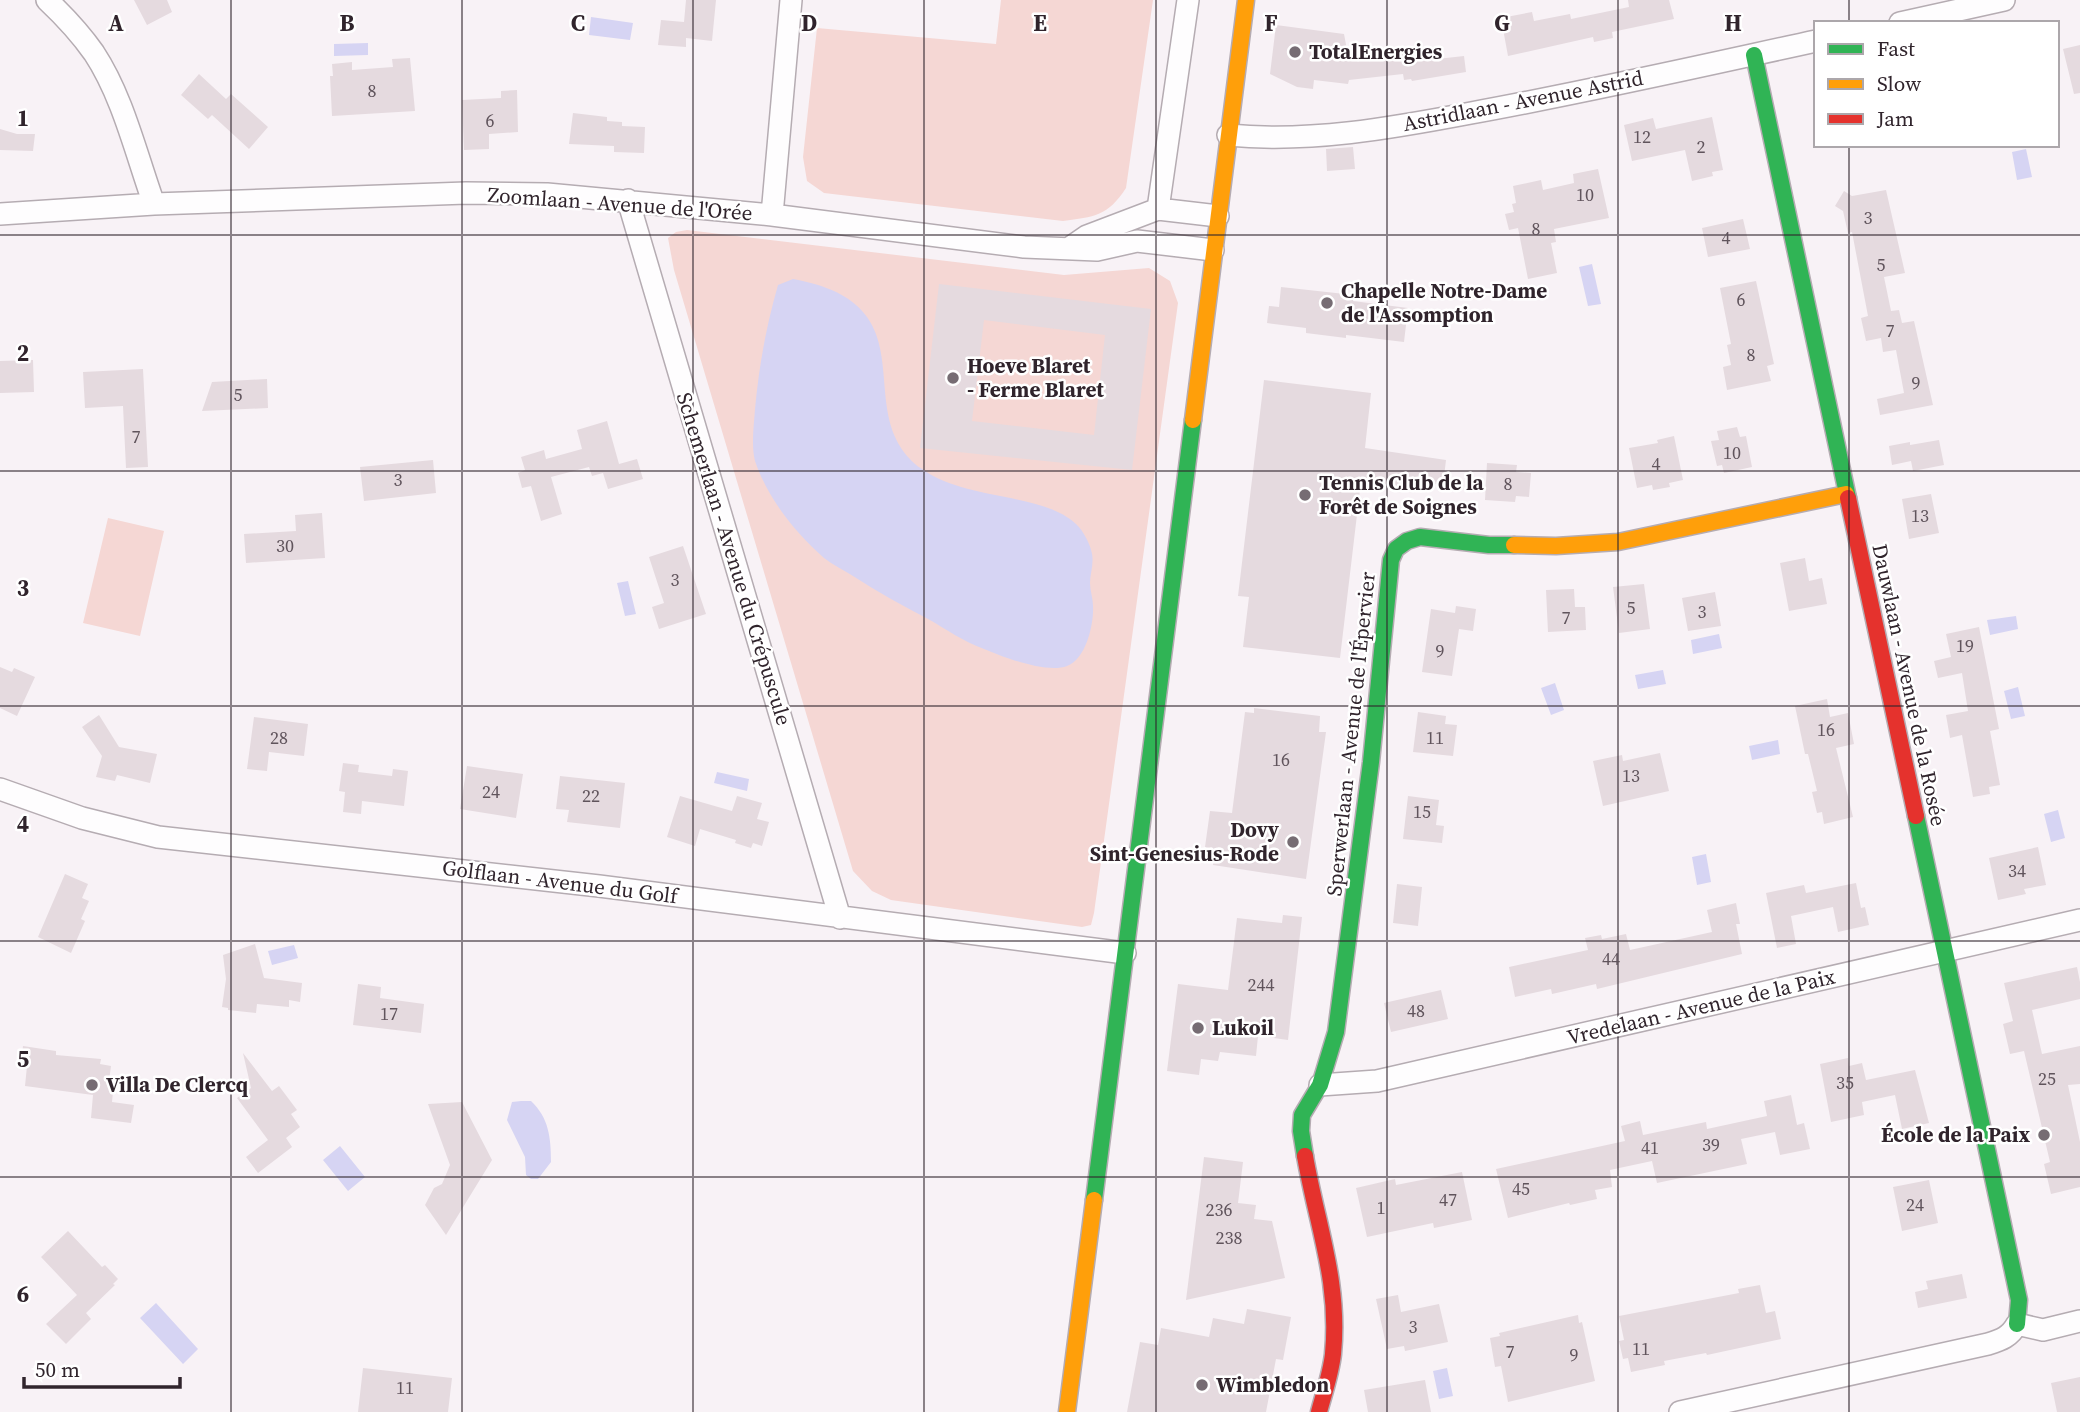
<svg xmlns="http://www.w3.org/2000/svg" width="2080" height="1412" font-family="'Source Serif 4',serif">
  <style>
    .green { fill: #f5d7d4 }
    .water { fill: #d6d4f3 }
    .building { fill: #e5dadf; fill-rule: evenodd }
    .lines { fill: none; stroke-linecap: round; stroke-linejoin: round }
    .street-casing { stroke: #b5acb2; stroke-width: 24 }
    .fast-casing { stroke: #b5acb2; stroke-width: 19 }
    .slow-casing { stroke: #b5acb2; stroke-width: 19 }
    .jam-casing { stroke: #b5acb2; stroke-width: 19 }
    .street { stroke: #fefdfe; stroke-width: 21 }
    .fast { stroke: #30b455; stroke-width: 16 }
    .slow { stroke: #ff9f0a; stroke-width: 16 }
    .jam { stroke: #e5322d; stroke-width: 16 }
    .grid { fill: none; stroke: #30242c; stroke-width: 2; stroke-opacity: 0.55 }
    .poi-dot { fill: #766c73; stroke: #fff; stroke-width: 2.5 }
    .labels { text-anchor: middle; stroke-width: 5; stroke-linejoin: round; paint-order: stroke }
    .number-label { font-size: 18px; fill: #60545c }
    .poi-label { font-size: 21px; font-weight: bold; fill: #30242c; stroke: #fff; text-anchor: start }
    .street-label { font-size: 21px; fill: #30242c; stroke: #fff }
    .grid-label { font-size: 23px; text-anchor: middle; font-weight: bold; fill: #30242c; stroke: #fff; stroke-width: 5; stroke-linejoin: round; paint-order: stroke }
  </style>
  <rect width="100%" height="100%" fill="#f8f2f6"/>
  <path class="green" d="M1001,0H1153L1126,188C1108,216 1094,217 1063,221L824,193L807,181L803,157L817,28L996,44Z
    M687,230L1064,275L1149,268L1170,281L1178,303L1094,913L1091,925L1082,927L891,900L872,891L853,871L674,270L668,238L676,232Z
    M108,518L164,531L140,636L83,623Z"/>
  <path class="water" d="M591,17L633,23L630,40L589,35Z
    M368,43V55L334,56V44Z
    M2026,149L2032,177L2017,180L2012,152Z
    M1592,264L1601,304L1588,306L1579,267Z
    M793,279C937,305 845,414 922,469C966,501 1042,492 1076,524C1083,530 1091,546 1092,554C1094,564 1090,574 1090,583C1090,591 1093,598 1093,606C1094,624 1086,659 1067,666C1047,674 1003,657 984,649C964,642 946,629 928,619C903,606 878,592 853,576C844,570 833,565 824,558C794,531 768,499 755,461C751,445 754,425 755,409C759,366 766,327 778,285Z
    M628,581L636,614L625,616L617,583Z
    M2016,616L2018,629L1990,635L1987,620Z
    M1719,634L1722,648L1693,654L1691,640Z
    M1663,670L1666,684L1638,689L1635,675Z
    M1555,683L1564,710L1551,715L1541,688Z
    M2018,687L2025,716L2011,719L2004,691Z
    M1778,740L1780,754L1752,760L1749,746Z
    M717,772L749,779L747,791L714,783Z
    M2058,810L2065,838L2051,842L2044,814Z
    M1706,854L1711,882L1697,885L1692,857Z
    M294,945L298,958L272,965L268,951Z
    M521,1101H531C549,1118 551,1138 551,1162L538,1179H531L526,1175L525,1157L507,1120L512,1102Z
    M340,1146L365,1177L348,1191L323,1160Z
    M156,1303L198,1349L183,1364L140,1318Z
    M1447,1368L1453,1396L1439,1399L1433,1371Z"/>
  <path class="building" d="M134,0H167L172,12L147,25Z
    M686,0H716L712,41L686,38V47L658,45L661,20L684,22Z
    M1628,0H1669L1674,19L1612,32L1613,38L1594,42L1593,37L1508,56L1501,18L1532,12L1534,21L1570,14L1571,19L1629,7Z
    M1276,25L1344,34L1348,55L1391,50V55L1418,52L1419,61L1464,56L1466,72L1412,81L1411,79L1404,80L1403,74L1349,80L1348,84L1314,80L1313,89L1297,87L1270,74Z
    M2080,45V93L2074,94L2063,49Z
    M410,58L415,111L332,116L330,76H333L332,64L352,62V70L393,67L392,59Z
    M199,74L226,99L231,94L268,127L249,149L212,115L208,119L181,95Z
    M517,90L518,132L489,134V149L464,150L462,100L501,98V91Z
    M573,113L607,117V121L622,122V126L645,127L644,153L614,152V146L569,144Z
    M1712,117L1723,170L1712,172L1713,176L1692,181L1685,150L1632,161L1624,125L1653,118L1656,129Z
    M0,129L17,134H35L33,151L0,150Z
    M1353,147L1355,169L1327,171L1326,149Z
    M1598,169L1609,218L1554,229L1556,242L1551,243L1557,273L1528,279L1518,228L1509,230L1505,214L1514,212L1512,204L1516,203L1513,186L1541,180L1543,190L1574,183L1573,174Z
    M1886,190L1905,273L1884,277L1891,311L1899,310L1902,323L1914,321L1933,405L1880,415L1877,399L1904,393L1896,350L1883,352L1881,338L1866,341L1861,318L1868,316L1852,232L1848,233L1843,211L1835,206L1844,191L1852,196Z
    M1743,219L1750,249L1708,257L1702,228Z
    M1756,281L1774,364L1767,366L1771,381L1727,390L1723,367L1731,365L1727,345L1731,344L1720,288Z
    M939,284L1151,309L1132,470L920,448ZM984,320L1105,335L1094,435L972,421Z
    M1281,287L1354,295L1353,301L1408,308L1404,342L1346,335V338L1306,333V328L1267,323L1269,306L1279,307Z
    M33,360L34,392L0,393V361Z
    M143,369L148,467L126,468L123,406L85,408L83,372Z
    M267,379L268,408L202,411L212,382Z
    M1264,380L1371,393L1365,448L1446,460L1443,485L1419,482L1418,489L1361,481L1340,658L1243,647L1249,597L1238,596Z
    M607,421L619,464L637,459L643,479L608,489L603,473L592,476L589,467L551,477L562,514L541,521L531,486L522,488L518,473L525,470L521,457L544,450L546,459L582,449L577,430Z
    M1737,427L1740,437L1746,436L1752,467L1724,473L1722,465L1717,466L1711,441L1719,440L1717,431Z
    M1674,436L1683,480L1669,483L1670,487L1653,490L1652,485L1637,488L1629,448L1658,443L1657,440Z
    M1939,440L1944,465L1913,471L1911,461L1892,465L1889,446L1910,442V445Z
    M433,460L436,493L364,501L360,467Z
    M1487,463L1517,465L1516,472L1531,473L1529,497L1516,496L1515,502L1485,500Z
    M1931,494L1939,533L1909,539L1902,499Z
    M322,513L325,558L246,563L244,534L296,531L295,515Z
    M683,546L706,614L659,629L652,607L664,603L649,557Z
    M1805,558L1809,581L1822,578L1827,604L1789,611L1780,563Z
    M1644,584L1650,629L1619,633L1613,587Z
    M1574,589L1575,607H1585L1586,630L1548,632L1546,590Z
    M1715,592L1721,626L1688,631L1682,598Z
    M1456,606L1476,609L1473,631L1459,629L1452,676L1422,672L1431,609L1455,613Z
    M1979,627L1999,729L1990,731L2000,785L1989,787L1990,794L1973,797L1962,735L1950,738L1946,715L1968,711L1962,673L1938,678L1934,661L1951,657L1946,634Z
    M0,667L12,672L14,668L35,677L17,716L0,708Z
    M1827,699L1830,717L1848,713L1854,744L1836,748L1853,817L1824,824L1822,812L1817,813L1812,792L1817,791L1808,754H1805L1795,706Z
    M1254,708L1320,716L1319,732H1326L1306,879L1213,865L1215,849L1205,847L1210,811L1232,813L1245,712L1254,713Z
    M1418,712L1446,716L1445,724L1457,725L1453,756L1413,752Z
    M99,715L119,747L157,754L150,783L117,775L115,781L96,777L102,756L82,727Z
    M254,717L308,724L304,756L269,752L267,771L247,769Z
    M1660,753L1669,791L1603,806L1593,761L1622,755L1623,761Z
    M343,763L359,765L358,772L392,776L393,769L408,771L404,806L362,801L361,814L343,812L345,792L339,791Z
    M467,766L523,774L516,818L460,809Z
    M560,776L625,783L620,828L567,822L569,810L556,809Z
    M680,796L732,811L737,796L762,803L757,819L769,822L762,846L753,843L751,848L735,843L736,840L700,829L695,846L667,837Z
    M1408,796L1439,800L1436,825L1444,826L1442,843L1403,839Z
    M2038,847L2046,885L2024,889L2026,894L1998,900L1989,858Z
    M65,874L88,884L82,898L89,901L81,919L85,921L71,953L38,937Z
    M1856,883L1861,908L1865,907L1869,925L1838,932L1833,907L1791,916L1796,944L1777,948L1766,893L1804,885L1806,893Z
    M1397,884L1422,887L1418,926L1393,923Z
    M1736,903L1740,924H1736L1742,954L1597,989L1596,984L1552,994L1551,989L1515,997L1509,967L1588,950L1585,938L1601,935L1602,939L1626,934L1630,950L1712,932L1707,910Z
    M1283,915L1302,917L1288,1040L1258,1036L1256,1056L1220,1052L1218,1061L1201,1059L1199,1075L1167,1071L1178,984L1228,990L1237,918L1282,923Z
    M255,944L264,978L302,983L300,1002L289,1000V1007L257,1004L256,1013L228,1010V1008L222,1007L226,979L223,955Z
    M2077,967L2080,982V999L2032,1010L2042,1054L2080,1046V1084L2068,1085L2080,1142V1187L2051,1194L2044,1164L2050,1162L2024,1051L2010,1054L2003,1024L2013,1021L2004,983Z
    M358,984L381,987L380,998L424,1004L421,1033L353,1025Z
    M1441,990L1448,1019L1391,1032L1384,1003Z
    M23,1046L56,1051V1055L101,1059L100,1064L111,1066L109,1081H114L112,1102L134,1105L131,1123L91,1118L93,1095L25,1086L27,1066L21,1065Z
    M243,1053L272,1091L279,1086L297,1110L291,1114L300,1127L286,1138L292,1147L258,1173L246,1157L268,1140L237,1098L251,1088Z
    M1848,1058L1849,1066L1862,1063L1866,1080L1915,1070L1929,1123L1902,1129L1895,1095L1862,1102L1864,1115L1831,1122L1820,1064Z
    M1791,1095L1797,1125L1804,1123L1810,1149L1780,1155L1775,1132L1741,1139L1747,1164L1657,1183L1652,1161L1610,1170L1612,1187L1595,1190L1597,1199L1570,1205L1569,1203L1508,1218L1496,1169L1625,1141L1621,1126L1640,1121L1643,1135L1706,1122L1707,1129L1767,1116L1764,1101Z
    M462,1102L492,1160L446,1235L425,1205L434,1188L442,1184L450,1165L428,1104Z
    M1204,1157L1243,1162L1238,1203L1256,1205L1254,1219L1272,1221L1285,1278L1186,1300Z
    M1462,1172L1472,1220L1434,1228L1433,1223L1367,1237L1356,1188L1395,1179L1396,1185Z
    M1929,1180L1938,1223L1902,1231L1893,1187Z
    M68,1231L102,1267L105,1265L118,1279L113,1284L115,1285L86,1313L91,1319L66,1344L46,1324L77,1295L41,1257Z
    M1962,1274L1967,1298L1918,1308L1915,1292L1928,1289L1926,1281Z
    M1760,1285L1766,1313L1775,1311L1781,1339L1707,1355L1706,1353L1664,1361L1665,1365L1631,1372L1628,1358L1623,1359L1619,1341L1624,1340L1619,1316L1739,1293L1738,1289Z
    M1398,1295L1401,1312L1439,1304L1448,1342L1405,1351L1404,1346L1387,1349L1376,1299Z
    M1247,1309L1291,1317L1283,1360L1276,1359L1266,1412H1127L1140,1342L1158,1345L1161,1328L1209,1337L1213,1318L1244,1324Z
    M1578,1315L1579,1323L1582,1322L1595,1381L1508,1402L1501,1366L1495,1367L1490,1338L1500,1336L1499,1333Z
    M363,1368L452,1378L448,1412H358Z
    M2080,1377V1412H2057L2051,1383Z
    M1425,1380L1431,1412H1368L1364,1390Z"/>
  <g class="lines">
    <defs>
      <path id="street" d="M47,0C64,16 80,33 94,53C123,97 136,154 154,204
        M1900,23L2004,0
        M1228,135C1309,143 1392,128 1471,113C1587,92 1701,66 1816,41
        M628,200L840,918
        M1158,209L1188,0
        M0,214L154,204L466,193L547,194L772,215L1024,247L1097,250L1137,241L1213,250
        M772,215L791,0
        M1071,247L1087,236L1158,209L1218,216
        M0,789L82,818L158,837L599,886L1125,953
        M1320,1085L1377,1081L2080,920
        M1680,1412L1988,1344C2001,1340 2010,1337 2017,1324L2043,1330L2080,1321"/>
      <path id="fast" d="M1754,55L1848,498
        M1916,816L2019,1300L2017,1324
        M1305,1156L1301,1131L1302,1115L1320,1085L1336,1032L1371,762L1391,560L1396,549L1407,541L1420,537L1489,545H1514
        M1094,1200L1193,420"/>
      <path id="slow" d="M1193,420L1246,0
        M1514,545L1556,546L1618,542L1846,494
        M1067,1412L1094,1200"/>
      <path id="jam" d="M1848,498L1916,816
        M1305,1156C1317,1226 1340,1281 1333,1354C1331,1373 1324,1393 1319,1412"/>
    </defs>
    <use href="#street" class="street-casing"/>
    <use href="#fast" class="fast-casing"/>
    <use href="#slow" class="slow-casing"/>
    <use href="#jam" class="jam-casing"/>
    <use href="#street" class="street"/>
    <use href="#fast" class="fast"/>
    <use href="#slow" class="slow"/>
    <use href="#jam" class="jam"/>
  </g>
  <path class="grid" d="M231,0V1412M462,0V1412M693,0V1412M924,0V1412M1156,0V1412M1387,0V1412M1618,0V1412M1849,0V23M1849,145V1412M0,235H2080M0,471H2080M0,706H2080M0,941H2080M0,1177H2080"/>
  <g class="poi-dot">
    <circle cx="1295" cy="52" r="7"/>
    <circle cx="1327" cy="303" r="7"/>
    <circle cx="953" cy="378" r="7"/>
    <circle cx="1305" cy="495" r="7"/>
    <circle cx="1293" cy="842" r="7"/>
    <circle cx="1198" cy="1028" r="7"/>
    <circle cx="92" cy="1085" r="7"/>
    <circle cx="2044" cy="1135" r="7"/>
    <circle cx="1202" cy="1385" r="7"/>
  </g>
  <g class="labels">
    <g class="number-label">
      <text x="372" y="97">8</text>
      <text x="490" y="127">6</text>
      <text x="1642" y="143">12</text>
      <text x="1701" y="153">2</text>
      <text x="1585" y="201">10</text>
      <text x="1868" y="224">3</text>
      <text x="1536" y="235">8</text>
      <text x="1726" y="244">4</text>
      <text x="1881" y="271">5</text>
      <text x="1741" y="306">6</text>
      <text x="1890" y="337">7</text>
      <text x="1751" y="361">8</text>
      <text x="1916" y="389">9</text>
      <text x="238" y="401">5</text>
      <text x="136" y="443">7</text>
      <text x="1732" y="459">10</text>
      <text x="1656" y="470">4</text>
      <text x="398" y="486">3</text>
      <text x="1508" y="490">8</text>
      <text x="1920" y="522">13</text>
      <text x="285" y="552">30</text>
      <text x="675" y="586">3</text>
      <text x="1631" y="614">5</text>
      <text x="1702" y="618">3</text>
      <text x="1566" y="624">7</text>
      <text x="1965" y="652">19</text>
      <text x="1440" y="657">9</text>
      <text x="1826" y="736">16</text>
      <text x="279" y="744">28</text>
      <text x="1435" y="744">11</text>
      <text x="1281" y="766">16</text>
      <text x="1631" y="782">13</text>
      <text x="491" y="798">24</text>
      <text x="591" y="802">22</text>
      <text x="1422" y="818">15</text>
      <text x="2017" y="877">34</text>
      <text x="1611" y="965">44</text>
      <text x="1261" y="991">244</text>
      <text x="1416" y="1017">48</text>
      <text x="389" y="1020">17</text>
      <text x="2047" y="1085">25</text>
      <text x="1845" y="1089">35</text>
      <text x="1711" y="1151">39</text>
      <text x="1650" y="1154">41</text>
      <text x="1521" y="1195">45</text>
      <text x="1448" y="1206">47</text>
      <text x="1915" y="1211">24</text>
      <text x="1381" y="1214">1</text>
      <text x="1219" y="1216">236</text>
      <text x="1229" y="1244">238</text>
      <text x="1413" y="1333">3</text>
      <text x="1641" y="1355">11</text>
      <text x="1510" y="1358">7</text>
      <text x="1574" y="1361">9</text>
      <text x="405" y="1394">11</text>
    </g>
    <g class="poi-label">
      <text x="1309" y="59">TotalEnergies</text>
      <text x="1341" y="298">Chapelle Notre-Dame<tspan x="1341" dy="24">de l'Assomption</tspan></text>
      <text x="967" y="373">Hoeve Blaret<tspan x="967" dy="24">- Ferme Blaret</tspan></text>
      <text x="1319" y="490">Tennis Club de la<tspan x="1319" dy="24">Forêt de Soignes</tspan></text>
      <text x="1279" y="837" text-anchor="end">Dovy<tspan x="1279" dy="24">Sint-Genesius-Rode</tspan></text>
      <text x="1212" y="1035">Lukoil</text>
      <text x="106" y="1092">Villa De Clercq</text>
      <text x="2030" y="1142" text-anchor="end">École de la Paix</text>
      <text x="1216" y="1392">Wimbledon</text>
    </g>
    <g class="street-label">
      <text transform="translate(1523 101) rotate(-11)" y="7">Astridlaan - Avenue Astrid</text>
      <text transform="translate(620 204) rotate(4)" y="7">Zoomlaan - Avenue de l'Orée</text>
      <text transform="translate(734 559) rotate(73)" y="7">Schemerlaan - Avenue du Crépuscule</text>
      <text transform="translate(1909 685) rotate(78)" y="7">Dauwlaan - Avenue de la Rosée</text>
      <text transform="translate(1351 734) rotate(-84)" y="7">Sperwerlaan - Avenue de l'Épervier</text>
      <text transform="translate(560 882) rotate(7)" y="7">Golflaan - Avenue du Golf</text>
      <text transform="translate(1701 1007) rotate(-13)" y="7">Vredelaan - Avenue de la Paix</text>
    </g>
  </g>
  <g class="grid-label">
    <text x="116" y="31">A</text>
    <text x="347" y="31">B</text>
    <text x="578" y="31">C</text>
    <text x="809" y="31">D</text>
    <text x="1040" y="31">E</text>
    <text x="1271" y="31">F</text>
    <text x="1502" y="31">G</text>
    <text x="1733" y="31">H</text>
    <text x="23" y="126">1</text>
    <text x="23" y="361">2</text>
    <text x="23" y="596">3</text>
    <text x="23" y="832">4</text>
    <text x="23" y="1067">5</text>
    <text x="23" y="1302">6</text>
  </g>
  <rect x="1814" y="21" width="245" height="126" fill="#ffffff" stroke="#aca7ab" stroke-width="2"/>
  <rect x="1828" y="44" width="35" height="10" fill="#30b455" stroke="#aca7ab" stroke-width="2"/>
  <text x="1877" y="56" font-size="21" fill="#30242c">Fast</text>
  <rect x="1828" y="79" width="35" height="10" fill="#ff9f0a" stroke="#aca7ab" stroke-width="2"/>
  <text x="1877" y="91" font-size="21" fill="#30242c">Slow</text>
  <rect x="1828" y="114" width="35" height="10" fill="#e5322d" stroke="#aca7ab" stroke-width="2"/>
  <text x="1877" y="126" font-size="21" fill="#30242c">Jam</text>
  <path d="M24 1377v10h156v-10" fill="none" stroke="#30242c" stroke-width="3.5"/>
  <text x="35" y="1377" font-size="21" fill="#30242c" stroke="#ffffff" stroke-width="5" paint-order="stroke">50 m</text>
</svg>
